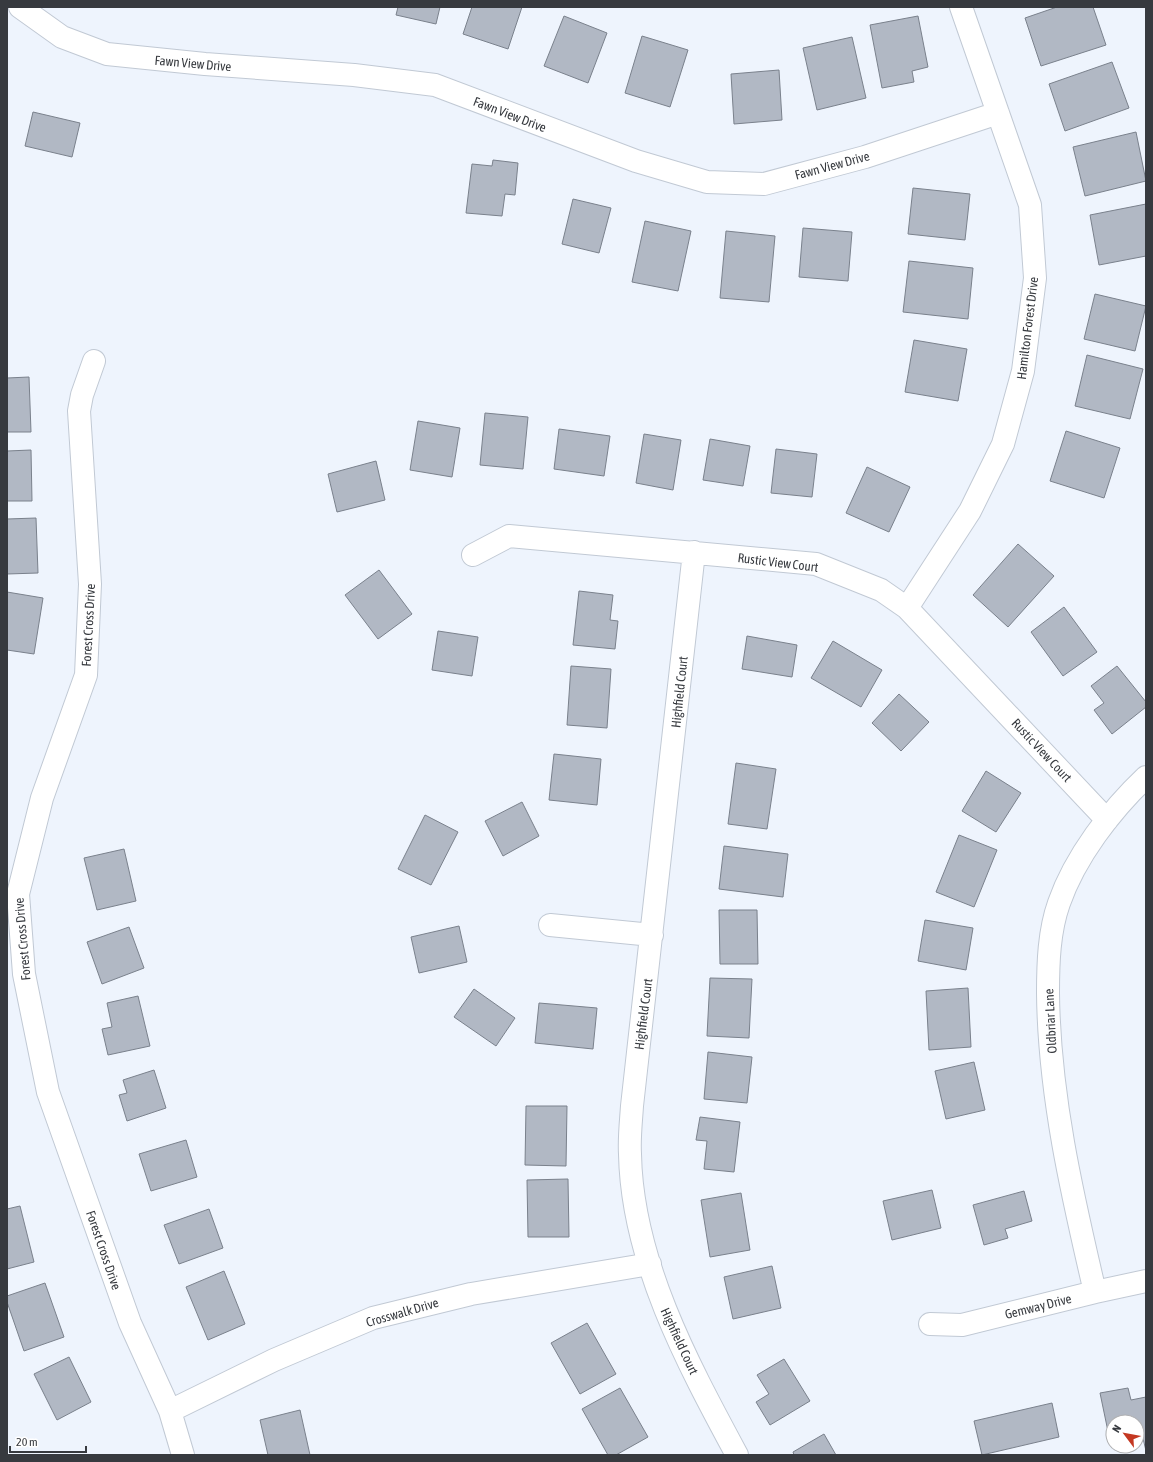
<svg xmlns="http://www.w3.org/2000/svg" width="1153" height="1462" font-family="'Asap Condensed',sans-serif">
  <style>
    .building { fill: #b1b8c4; stroke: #7a818c }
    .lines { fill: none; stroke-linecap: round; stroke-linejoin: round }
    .street-casing { stroke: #c1c9d4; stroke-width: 24 }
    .street { stroke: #fff; stroke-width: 22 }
    .labels { text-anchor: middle; stroke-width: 3; stroke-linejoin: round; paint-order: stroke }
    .street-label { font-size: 13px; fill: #373a3f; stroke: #fff }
  </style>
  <rect width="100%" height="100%" fill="#eef4fd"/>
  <path class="building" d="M398,7H440L436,24L396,15Z
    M472,7H522L508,49L463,34Z
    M1057,7H1093L1106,45L1041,66L1025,18Z
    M564,16L607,33L588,83L544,66Z
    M918,16L928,67L912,71L914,82L882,88L870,25Z
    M642,36L688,50L670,107L625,93Z
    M852,37L866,98L817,110L803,48Z
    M1112,62L1129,108L1065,131L1049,84Z
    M779,70L782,120L734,124L731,74Z
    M33,112L80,123L72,157L25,146Z
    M1136,132L1146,181L1085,196L1073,147Z
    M493,160L518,163L515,195L505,194L502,216L466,213L472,164L492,166Z
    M913,188L970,194L965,240L908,234Z
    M573,199L611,208L599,253L562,244Z
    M1146,204V256L1099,265L1090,215Z
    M645,221L691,231L678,291L632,282Z
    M803,228L852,232L848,281L799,277Z
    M726,231L775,236L769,302L720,298Z
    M909,261L973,268L968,319L903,312Z
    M1095,294L1146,306L1135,351L1084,339Z
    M914,340L967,349L958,401L905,392Z
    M1087,355L1143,369L1130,419L1075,406Z
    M29,377L31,432H7V378Z
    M485,413L528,417L523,469L480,465Z
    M418,421L460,428L452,477L410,470Z
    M559,429L610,436L604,476L554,469Z
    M1066,431L1120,448L1104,498L1050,481Z
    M644,434L681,440L673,490L636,483Z
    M710,439L750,446L743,486L703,480Z
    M776,449L817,454L812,497L771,493Z
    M31,450L32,501H7V451Z
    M376,461L385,500L337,512L328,474Z
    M867,467L910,487L889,532L846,513Z
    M36,518L38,573L7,574V519Z
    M1018,544L1054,576L1008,627L973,595Z
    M379,570L412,614L378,639L345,595Z
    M579,591L613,595L610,620L618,621L615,649L573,645Z
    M7,592L43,598L34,654L7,650Z
    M1064,607L1097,652L1063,676L1031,632Z
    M438,631L478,637L472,676L432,670Z
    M747,636L797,645L792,677L742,669Z
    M833,641L882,670L861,707L811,678Z
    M571,666L611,669L607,728L567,725Z
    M1117,666L1146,702V707L1112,734L1094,710L1104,703L1091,686Z
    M899,694L929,722L901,751L872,723Z
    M554,754L601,759L597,805L549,800Z
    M736,763L776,769L767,829L728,824Z
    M986,771L1021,793L996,832L962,811Z
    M522,802L539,836L503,856L485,821Z
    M425,815L458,832L431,885L398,869Z
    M959,835L997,850L974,907L936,892Z
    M724,846L788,854L783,897L719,889Z
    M124,849L136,901L97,910L84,858Z
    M719,910H757L758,964H720Z
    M925,920L973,928L966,970L918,961Z
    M459,926L467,962L419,973L411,937Z
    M129,927L144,968L102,984L87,942Z
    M710,978L752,979L749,1038L707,1036Z
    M968,988L971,1047L929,1050L926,991Z
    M474,989L515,1018L496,1046L454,1017Z
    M138,996L150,1046L108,1055L102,1029L112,1027L107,1003Z
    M539,1003L597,1008L593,1049L535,1043Z
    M708,1052L752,1057L747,1103L704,1099Z
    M974,1062L985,1110L946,1119L935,1071Z
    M154,1070L166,1108L127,1121L119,1095L127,1093L123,1080Z
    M526,1106H567L566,1166L525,1165Z
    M700,1117L740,1122L734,1172L704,1169L707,1141L696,1140Z
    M186,1140L197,1177L151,1191L139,1154Z
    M568,1179L569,1237H528L527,1180Z
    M932,1190L941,1228L892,1240L883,1201Z
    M1024,1191L1032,1221L1005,1229L1008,1238L984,1245L973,1205Z
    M741,1193L750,1250L710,1257L701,1200Z
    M20,1206L34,1262L7,1269V1209Z
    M209,1209L223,1248L179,1264L164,1225Z
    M772,1266L781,1308L733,1319L724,1277Z
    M224,1271L245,1324L208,1340L186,1287Z
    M45,1283L64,1337L24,1351L7,1302V1296Z
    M587,1323L616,1374L580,1394L551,1343Z
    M69,1357L91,1402L57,1420L34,1374Z
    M784,1359L810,1401L770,1425L756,1402L769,1394L757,1375Z
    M620,1388L648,1437L616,1455H608L582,1409Z
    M1128,1388L1131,1400L1146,1397V1451L1142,1434L1137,1435V1422H1113V1440L1110,1441L1100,1393Z
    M1052,1403L1059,1437L982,1455L974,1421Z
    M300,1410L310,1455H268L260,1420Z
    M824,1434L836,1455H794L793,1452Z"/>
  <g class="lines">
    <defs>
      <path id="street" d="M20,7L62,37L107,54L205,64L354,75L435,85L636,161L707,182L764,184L865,157L998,113
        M94,361L82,395L79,411L90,584L86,675L42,798L18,894L24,974L48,1092L130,1323L170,1411L183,1455
        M694,552L632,1106C631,1122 629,1138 630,1154C632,1261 688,1364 737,1455
        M473,555L509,536L816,564L881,590L907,608L1107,820
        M907,608L970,511L1003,444L1023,371L1035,278L1030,205L961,7
        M550,925L652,935
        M1095,1292C1072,1194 1049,1094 1048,993C1048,963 1049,931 1059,903C1075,857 1111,810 1146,777
        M930,1324L962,1325L1095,1292L1146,1281
        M170,1411L274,1360L373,1318L471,1294L650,1264"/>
    </defs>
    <use href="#street" class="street-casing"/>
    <use href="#street" class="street"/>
  </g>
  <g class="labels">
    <g class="street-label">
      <text transform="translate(193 63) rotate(5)" y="5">Fawn View Drive</text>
      <text transform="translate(510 114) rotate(21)" y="5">Fawn View Drive</text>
      <text transform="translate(832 165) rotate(-15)" y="5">Fawn View Drive</text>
      <text transform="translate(1027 328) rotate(-83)" y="5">Hamilton Forest Drive</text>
      <text transform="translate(778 562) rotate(7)" y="5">Rustic View Court</text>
      <text transform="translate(88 625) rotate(-87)" y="5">Forest Cross Drive</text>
      <text transform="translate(679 692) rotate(-84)" y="5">Highfield Court</text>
      <text transform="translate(1042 750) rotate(47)" y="5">Rustic View Court</text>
      <text transform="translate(22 939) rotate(-95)" y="5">Forest Cross Drive</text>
      <text transform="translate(643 1014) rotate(-83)" y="5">Highfield Court</text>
      <text transform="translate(1050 1021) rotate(-93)" y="5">Oldbriar Lane</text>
      <text transform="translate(104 1250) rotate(71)" y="5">Forest Cross Drive</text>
      <text transform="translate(1038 1306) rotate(-14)" y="5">Gemway Drive</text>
      <text transform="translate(402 1312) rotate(-16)" y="5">Crosswalk Drive</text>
      <text transform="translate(680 1341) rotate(65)" y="5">Highfield Court</text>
    </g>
  </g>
  <rect width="1153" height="1462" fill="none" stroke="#373a3f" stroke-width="16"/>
  <g transform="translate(1125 1434) rotate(302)"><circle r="19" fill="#ffffff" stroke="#afb0b2"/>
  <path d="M0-3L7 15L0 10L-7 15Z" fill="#c43822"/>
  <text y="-6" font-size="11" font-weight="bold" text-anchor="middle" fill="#373a3f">N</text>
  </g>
  <path d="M10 1446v6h76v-6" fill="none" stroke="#373a3f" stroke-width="2"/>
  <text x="16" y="1446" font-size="12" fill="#373a3f" stroke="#ffffff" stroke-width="3" paint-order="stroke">20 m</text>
</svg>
